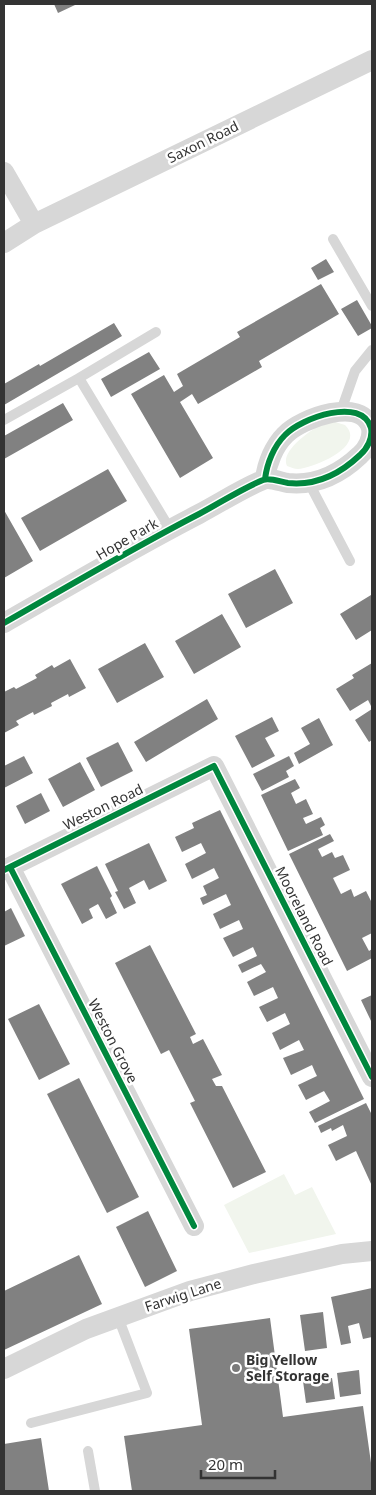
<svg xmlns="http://www.w3.org/2000/svg" width="376" height="1495" font-family="'Noto Sans',sans-serif">
  <style>
    .green { fill: #f1f5ed }
    .building { fill: #818181 }
    .lines { fill: none; stroke-linecap: round; stroke-linejoin: round }
    .lane { stroke: #d7d7d7; stroke-width: 10 }
    .street { stroke: #d7d7d7; stroke-width: 20 }
    .cycleway-casing { stroke: #fff; stroke-width: 9 }
    .cycleway { stroke: #00873e; stroke-width: 6 }
    .poi-dot { fill: #7a7a7a; stroke: #fff; stroke-width: 2 }
    .labels { text-anchor: middle; stroke-width: 5; stroke-linejoin: round; paint-order: stroke }
    .street-label { font-size: 14px; fill: #333; stroke: #fff }
    .poi-label { font-size: 14px; font-weight: bold; fill: #333; stroke: #fff; text-anchor: start }
  </style>
  <rect width="100%" height="100%" fill="#fff"/>
  <path class="green" d="M335,422L345,425C367,446 314,468 298,469C294,469 291,467 287,466C280,452 308,432 319,426C324,424 330,423 335,422Z
    M284,1174L295,1195L312,1187L336,1234L249,1253L224,1205Z"/>
  <path class="building" d="M54,4H74L75,5L58,13Z
    M326,259L334,272L318,280L311,268Z
    M321,284L339,314L259,361L262,367L198,404L192,394L180,402L213,458L180,478L131,394L164,375L174,392L183,386L177,374L240,337L237,332Z
    M357,300L372,326V328L358,336L341,309Z
    M114,323L122,336L4,405V384L39,364L40,366Z
    M149,352L160,369L111,397L101,379Z
    M63,403L73,420L4,459V436Z
    M108,469L127,501L40,551L21,518Z
    M4,510L33,561L4,578Z
    M275,569L293,603L246,628L228,594Z
    M371,595L372,630L356,640L340,614Z
    M222,614L241,647L194,674L175,641Z
    M145,643L164,677L117,703L98,669Z
    M70,659L86,688L69,697L68,694L51,703L52,706L34,715L33,712L16,721L19,725L4,733V692L14,687L16,689L37,678L35,675L52,665L54,668Z
    M372,663V708L368,700L350,711L336,689L354,678L352,675Z
    M207,699L218,719L146,762L134,742Z
    M372,709V740L369,742L355,720Z
    M272,717L279,731L265,738L275,756L252,768L235,736Z
    M319,718L333,745L299,764L294,753L310,744L301,728Z
    M118,742L133,771L101,787L86,758Z
    M24,756L33,773L4,788V766Z
    M289,756L294,766L286,771L289,777L262,791L253,774Z
    M80,762L95,790L63,807L48,779Z
    M295,779L300,788L291,793L296,804L306,799L313,814L303,818L306,824L321,817L325,825L320,828L323,835L288,851L261,795Z
    M41,793L50,811L25,824L16,806Z
    M220,810L364,1099L315,1123L309,1112L330,1101L324,1091L306,1100L298,1085L317,1076L315,1072L312,1065L291,1075L283,1058L304,1050L299,1040L280,1050L272,1033L290,1024L285,1013L267,1022L259,1007L278,998L273,987L254,996L247,982L266,972L261,964L242,973L238,965L257,956L253,947L233,957L223,938L243,929L239,920L220,929L213,914L231,905L226,894L203,905L200,898L207,895L203,886L219,878L214,868L192,879L185,864L206,853L201,843L182,852L175,837L194,828L192,823Z
    M330,834L334,841L318,849L322,857L332,852L335,858L343,855L350,870L333,878L341,894L351,889L354,897L366,891L372,903V933L362,938L369,951L372,949V958L347,971L289,854Z
    M149,843L167,881L149,890L144,880L129,888L136,903L124,909L115,892L118,891L105,864Z
    M97,866L112,896L110,898L117,913L106,919L98,904L89,909L93,918L82,924L61,884Z
    M11,908L25,936L4,946V912Z
    M150,945L196,1034L190,1037L193,1044L203,1039L222,1075L212,1079L216,1086H222L266,1172L233,1188L190,1103L195,1101L169,1050L161,1054L115,963Z
    M372,995V1023L361,1000Z
    M39,1004L70,1064L39,1080L8,1019Z
    M79,1078L139,1197L107,1213L47,1094Z
    M366,1103L372,1115V1186L356,1151L336,1161L328,1145L347,1136L343,1125L332,1131L331,1128L321,1133L318,1126Z
    M148,1211L177,1271L145,1287L116,1227Z
    M79,1255L102,1304L4,1350V1291Z
    M372,1288V1337L363,1339L359,1323L348,1326L351,1343L341,1345L331,1297Z
    M323,1312L327,1348L305,1351L300,1315Z
    M270,1318L283,1417L363,1406L372,1470V1491H132L124,1436L202,1425L189,1329Z
    M359,1370L361,1394L340,1397L337,1373Z
    M332,1378L335,1399L306,1403L303,1381Z
    M41,1438L49,1491H4V1444Z"/>
  <g class="lines">
    <path class="lane" d="M333,239L372,306
      M79,378L170,529
      M341,411L355,371L372,350
      M4,420L79,378L156,332
      M309,483L350,561
      M31,1423L147,1393L118,1317
      M88,1451L95,1491"/>
    <path class="street" d="M4,172L34,224L4,243
      M34,224L372,60
      M4,623C69,586 133,548 199,514C220,503 241,489 263,480C269,477 281,482 288,483C317,486 340,474 360,455C367,449 373,438 371,428C362,396 301,418 285,435C274,446 267,463 265,479
      M10,867L194,1226
      M4,870L214,766L372,1077
      M4,1369L86,1329L190,1291L254,1274L342,1254L372,1251"/>
    <defs>
      <path id="cycleway" d="M4,623C69,586 133,548 199,514C220,503 241,489 263,480C269,477 281,482 288,483C317,486 340,474 360,455C367,449 373,438 371,428C362,396 301,418 285,435C274,446 267,463 265,479
        M10,867L194,1226
        M4,870L214,766L372,1077"/>
    </defs>
    <use href="#cycleway" class="cycleway-casing"/>
    <use href="#cycleway" class="cycleway"/>
  </g>
  <circle class="poi-dot" cx="236" cy="1368" r="5"/>
  <g class="labels">
    <g class="street-label">
      <text transform="translate(203 142) rotate(-26)" y="5">Saxon Road</text>
      <text transform="translate(127 539) rotate(-30)" y="5">Hope Park</text>
      <text transform="translate(103 807) rotate(-26)" y="5">Weston Road</text>
      <text transform="translate(304 916) rotate(63)" y="5">Mooreland Road</text>
      <text transform="translate(113 1041) rotate(63)" y="5">Weston Grove</text>
      <text transform="translate(183 1295) rotate(-18)" y="5">Farwig Lane</text>
    </g>
    <g class="poi-label">
      <text x="246" y="1365">Big Yellow<tspan x="246" dy="16">Self Storage</tspan></text>
    </g>
  </g>
  <rect width="376" height="1495" fill="none" stroke="#333333" stroke-width="10"/>
  <path d="M201 1470v8h74v-8" fill="none" stroke="#333333" stroke-width="2.5"/>
  <text x="208" y="1470" font-size="15" fill="#333333" stroke="#ffffff" stroke-width="4" paint-order="stroke">20 m</text>
</svg>
